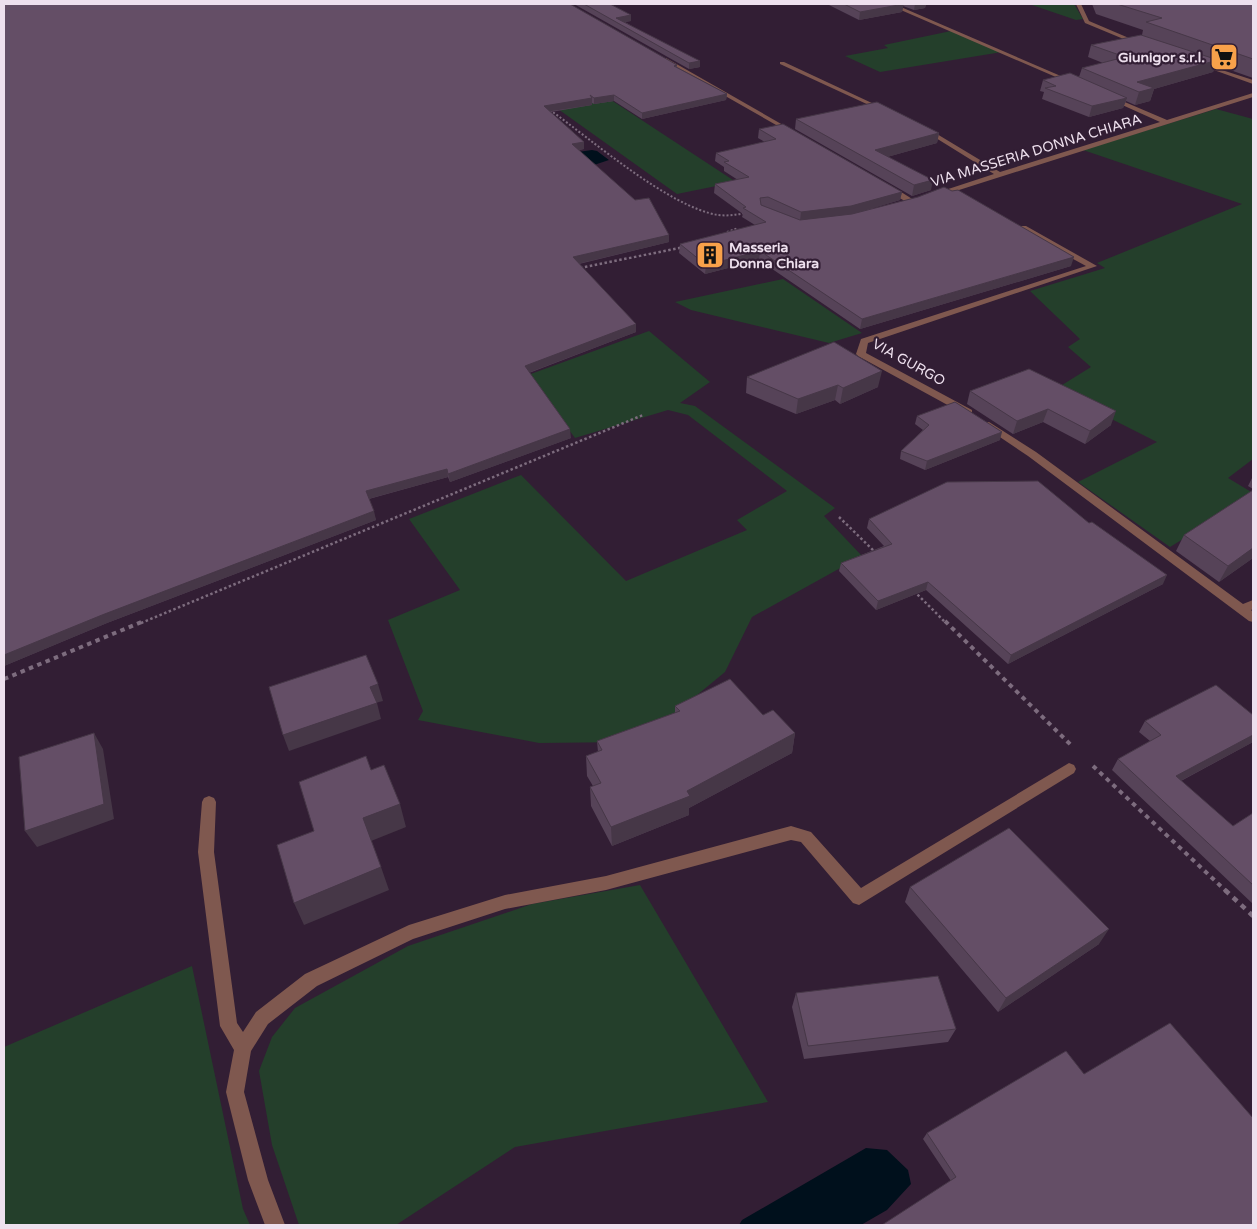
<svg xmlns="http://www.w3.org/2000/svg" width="1257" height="1229" font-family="'Varela Round',sans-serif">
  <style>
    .green { fill: #243f2b }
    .water { fill: #00101c }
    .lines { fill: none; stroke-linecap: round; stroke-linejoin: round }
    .path-far3 { stroke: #7d6c7e; stroke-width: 2; stroke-dasharray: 2 2; stroke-linecap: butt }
    .path-far2 { stroke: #7d6c7e; stroke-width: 2.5; stroke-dasharray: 2.5 2.5; stroke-linecap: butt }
    .path-far1 { stroke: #7d6c7e; stroke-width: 4; stroke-dasharray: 4.5 4.5; stroke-linecap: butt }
    .path { stroke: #7d6c7e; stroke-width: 4.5; stroke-dasharray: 5.5 5.5; stroke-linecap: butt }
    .minor { fill: #7f584f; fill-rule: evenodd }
    .wall { fill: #564358 }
    .shaded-wall { fill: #463747 }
    .building { fill: #644e66; stroke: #463747 }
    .labels { text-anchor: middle; stroke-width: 4.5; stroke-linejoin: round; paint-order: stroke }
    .far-poi-label { font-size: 14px; font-weight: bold; fill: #eee0ee; stroke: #321e34; text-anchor: end }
    .far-street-label { font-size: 14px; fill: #eee0ee; stroke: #321e34 }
  </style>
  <rect width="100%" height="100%" fill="#321e34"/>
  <path class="green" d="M1029,4H1074L1083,19L1076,20Z
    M951,31L1002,52L880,72L845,56L888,48L884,45Z
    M602,94L736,182L677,194L551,104Z
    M1216,109L1253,119V459L1228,478L1253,493V496L1170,547L1078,482L1157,442L1054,390L1091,367L1068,347L1080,339L1030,291L1105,268L1097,263L1242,204L1083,150Z
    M783,279L862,333L829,343L691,310L675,302Z
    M649,331L710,382L680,403L695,406L835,508L824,516L862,556L752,617L725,672L657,728L628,742L539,743L418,720L423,711L388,620L460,590L409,519L521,475L626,581L747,530L737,520L787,491L688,415L668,410L575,438L528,375Z
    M640,885L768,1102L515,1147L396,1225H299L272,1145L259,1071L272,1037L295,1008L408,946L532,904Z
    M192,966L243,1209L250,1225H4V1047Z"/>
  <path class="water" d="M592,150L597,151L609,160L591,166L571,153Z
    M866,1148L887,1150L908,1170L911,1184L887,1210L861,1225H739L742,1220Z"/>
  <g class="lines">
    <path class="path-far3" d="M550,110C592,140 669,207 718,215C727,216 736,215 745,213
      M727,232L738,228"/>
    <path class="path-far2" d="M580,268L684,247
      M839,517L876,553
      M914,591L946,623
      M141,623L643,415"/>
    <path class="path-far1" d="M945,621L1072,746
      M4,679L144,621
      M1093,766L1226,891"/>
    <path class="path" d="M1225,890L1253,916"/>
    <path class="minor" d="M887,4H894L1077,83L1072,84Z
      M1076,4H1081L1089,21L1143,44L1138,45L1085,23Z
      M662,58H666L797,133L792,134L662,60Z
      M780,62H784L889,111L884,112L780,64Z
      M1197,62L1253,80V84L1197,64Z
      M1253,93V97L937,197L930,195L994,174L923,130V128H927L1000,172L1160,122L1109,99V97H1113L1167,120Z
      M884,185H890L917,202L910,204L884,189Z
      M1020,226H1026L1097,266L868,343L866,353L972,410V414H964L858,356L856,354L861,339L1086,266L1020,230Z
      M989,422L1036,452L1243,604L1253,600V609L1251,610L1253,612V622L1249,621L1028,456L985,427V423Z
      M1069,763L1074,765L1076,769L1074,773L859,905L853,903L801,842L791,840L606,890L505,909L413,939L317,986L268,1024L251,1051L244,1092L268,1180L285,1225H265L248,1180L226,1092L234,1050L220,1026L198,852L202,802L204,798L209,796L214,798L216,802L214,852L237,1023L243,1032L256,1012L305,974L409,925L505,895L606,876L791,826L811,832L861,888Z"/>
  </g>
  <path class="wall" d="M4,4L677,65V67L727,94L726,100L642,119L614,101L594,104L592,103V105L551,112L584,142V149L579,150L669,242L579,264L636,324V332L529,373L571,438L450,482L448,477L369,499L376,520L107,623L4,666Z
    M574,4H610L631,21L625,22L700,67L689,69Z
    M827,4H926L925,8L914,10L903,6L902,12L859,20Z
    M1092,4H1253V78L1216,65L1213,72L1154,89L1150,101L1135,105L1126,101L1123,108L1089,117L1042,99L1044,92L1040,91L1043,80L1079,77L1082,68L1103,63L1088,57L1091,45L1142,35L1143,30L1096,14Z
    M796,119L939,133L937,143L887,157L931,190L912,196L795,129Z
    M759,129L902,192L900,200L873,208L1071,266L860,329L759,260L705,274L679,253L680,244L755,225L742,217L743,214L714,193L715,184L738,180L724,171V167L715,161L716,153L765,142L758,138Z
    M1029,369L1111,425L1085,444L1043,422L1013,434L967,404L970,391Z
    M747,377L878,387L840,404L835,400L796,414L746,393Z
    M917,416L1000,440L925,470L900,459L901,451L923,430L915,424Z
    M1253,476V489L1248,486Z
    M869,519L1163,584L1008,664L926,590L876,610L839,571L841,563L884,546L867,528Z
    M1184,535L1253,558L1219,582L1176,551Z
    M675,706L763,715L795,733L792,753L689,808V815L612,846L591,806L590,787L593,786L587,776L586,756L598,752L597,741L675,713Z
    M1253,715V742L1181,781L1233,826L1253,813V904L1112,770L1118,759L1150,741L1139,732L1145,721Z
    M910,887L1099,944L998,1012L905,902Z
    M796,993L956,1029L948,1042L804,1059L792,1007Z
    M1084,1074L1253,1118L951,1181L923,1139L927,1133Z"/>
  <path class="shaded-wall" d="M904,4L902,12L859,20L860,12Z
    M915,4H926L925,8L914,10Z
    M631,15V21L618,23L616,18Z
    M1218,60L1213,72L1154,89L1150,101L1135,105L1139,92L1137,82Z
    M700,61V67L689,69V63Z
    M727,94L726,100L642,119V113Z
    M614,95V101L594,104V98Z
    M592,98V105L545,112L544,106Z
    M1127,98L1123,108L1089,117L1092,106Z
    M939,133L937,143L873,161L875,150Z
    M584,142V149L573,151L572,144Z
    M933,180L931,190L912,196L914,185Z
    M902,192L900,200L850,215L800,221L801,212Z
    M669,235V242L573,265V257Z
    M760,251L759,260L705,274L706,265Z
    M1074,257L1071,266L860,329L862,319Z
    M636,324V332L525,374V366Z
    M882,371L878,387L840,404L843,388Z
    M838,385L835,400L796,414L798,399Z
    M1048,409L1043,422L1013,434L1017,421Z
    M1116,411L1111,425L1085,444L1090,431Z
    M570,429L571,438L450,482L448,474Z
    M1002,432L1000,440L925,470L927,461Z
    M447,469L448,477L368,499L366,491Z
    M374,511L376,520L107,623L4,666V655L102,615Z
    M1253,548V558L1219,582L1228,566Z
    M1167,575L1163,584L1008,664L1011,655Z
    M928,582L926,590L876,610L878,601Z
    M378,684L383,701L375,703L370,687Z
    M377,703L381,719L289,751L283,735Z
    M94,733L103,749L114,819L37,847L25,831Z
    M795,733L792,753L689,808V815L612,846L611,827L687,791Z
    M1253,735V742L1169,787L1176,776Z
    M400,804L406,827L371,841L363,818Z
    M381,867L389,890L304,925L294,903Z
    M1109,929L1099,944L998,1012L1006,998Z"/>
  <path class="building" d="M4,4H570L677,65L674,66L727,94L642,113L614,95L594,98L590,95L592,98L544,106L584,142L572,144L635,200L649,198L669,235L573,257L636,324L525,366L570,429L448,474L447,469L366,491L374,511L102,615L4,655Z
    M584,4H610L631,15L616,18L700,61L689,63Z
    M844,4H904L860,12Z
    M1117,4H1253V59L1146,22L1162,18Z
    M1141,35L1218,60L1137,82L1154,88L1139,92L1082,68L1125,57L1091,45Z
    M1070,73L1127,98L1092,106L1045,88L1056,86L1043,80Z
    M877,102L939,133L875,150L933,180L914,185L796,119Z
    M783,124L902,192L851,206L801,212L768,197L760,198L761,205L800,220L852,214L918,197L944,187L952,191L958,190L1074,257L862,319L760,251L706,265L680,244L766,222L743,208L746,207L715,184L749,177L724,162L729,161L716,153L776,139L759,129Z
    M834,342L882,371L843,388L838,385L798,399L747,377Z
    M1029,369L1116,411L1090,431L1048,409L1017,421L970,391Z
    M955,402L1002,432L927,461L901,451L929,425L917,416Z
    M1038,481L1089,523L1092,522L1167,575L1011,655L928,582L878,601L841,563L892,544L869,519L947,482Z
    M1253,490V548L1228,566L1184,535Z
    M366,655L378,684L370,687L377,703L283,735L269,687Z
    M730,679L763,715L773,710L795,733L687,791L690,796L611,827L590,787L601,783L586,756L602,750L597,741L680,711L675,706Z
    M1216,685L1253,715V735L1176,776L1233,826L1253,813V885L1118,759L1161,735L1145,721Z
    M94,733L104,804L25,831L19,757Z
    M366,756L371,770L384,765L400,804L363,818L381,867L294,903L277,845L314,831L299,782Z
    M1009,828L1109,929L1006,998L910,887Z
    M938,976L956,1029L808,1046L796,993Z
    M1170,1023L1253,1118V1225H882L956,1177L927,1133L1066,1051L1084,1074Z"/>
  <defs>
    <symbol id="supermarket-square" viewBox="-11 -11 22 22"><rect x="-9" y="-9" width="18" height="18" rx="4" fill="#f8a14a" stroke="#321e34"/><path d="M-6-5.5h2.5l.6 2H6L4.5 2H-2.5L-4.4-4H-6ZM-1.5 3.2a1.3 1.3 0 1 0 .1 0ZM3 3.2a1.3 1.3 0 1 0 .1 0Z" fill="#111"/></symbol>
    <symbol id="building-square" viewBox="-11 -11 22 22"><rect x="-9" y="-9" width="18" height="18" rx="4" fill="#f8a14a" stroke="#321e34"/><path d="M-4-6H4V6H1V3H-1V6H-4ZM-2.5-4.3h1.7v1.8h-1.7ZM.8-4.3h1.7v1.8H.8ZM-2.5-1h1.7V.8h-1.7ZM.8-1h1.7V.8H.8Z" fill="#111"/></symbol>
  </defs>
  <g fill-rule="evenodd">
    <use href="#supermarket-square" x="1208" y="41" width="32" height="32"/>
    <use href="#building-square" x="694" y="239" width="32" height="32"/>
  </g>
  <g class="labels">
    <g class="far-poi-label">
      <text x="1205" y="62">Giunigor s.r.l.</text>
      <text x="729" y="252" text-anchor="start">Masseria<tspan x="729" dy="16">Donna Chiara</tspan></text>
    </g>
    <g class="far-street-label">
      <text transform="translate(1036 150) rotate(-17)" y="5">VIA MASSERIA DONNA CHIARA</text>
      <text transform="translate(909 362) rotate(29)" y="5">VIA GURGO</text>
    </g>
  </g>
  <rect width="1257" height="1229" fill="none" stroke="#eee0ee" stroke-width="10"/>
</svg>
